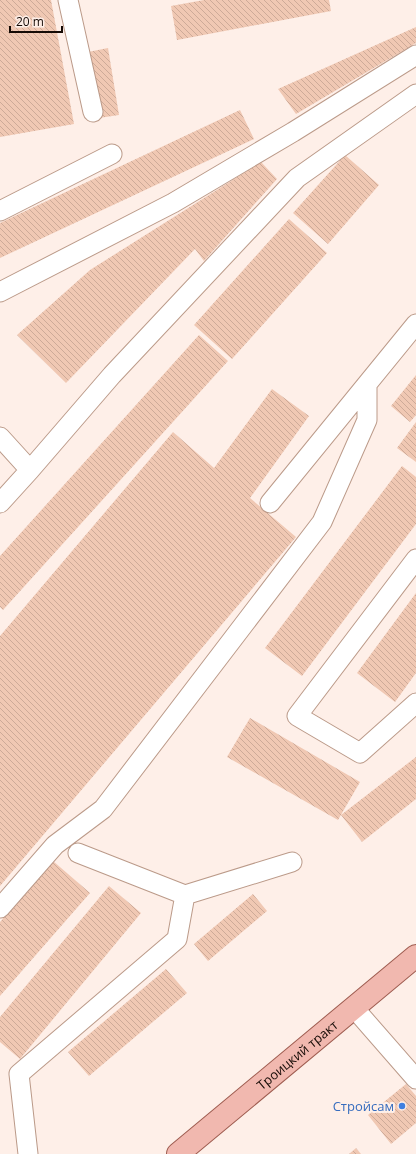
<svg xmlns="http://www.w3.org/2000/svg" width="416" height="1154" font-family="'Open Sans',sans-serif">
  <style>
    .building { fill: url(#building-back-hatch) }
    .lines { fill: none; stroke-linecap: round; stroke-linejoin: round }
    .minor-casing { stroke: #bb9a89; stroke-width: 21 }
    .major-casing { stroke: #9e5c50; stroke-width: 24 }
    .minor { stroke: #fff; stroke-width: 19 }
    .major { stroke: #f1b8af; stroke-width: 22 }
    .shop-dot { fill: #3f7fe0; stroke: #feefe8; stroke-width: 1.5 }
    .labels { text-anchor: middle; stroke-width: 4; stroke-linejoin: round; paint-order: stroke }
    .street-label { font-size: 13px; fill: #150a05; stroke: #feefe8 }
    .shop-label { font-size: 13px; fill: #366cbe; stroke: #feefe8; text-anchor: end }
  </style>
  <defs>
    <pattern id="building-back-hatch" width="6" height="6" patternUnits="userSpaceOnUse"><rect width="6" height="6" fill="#f0c8b3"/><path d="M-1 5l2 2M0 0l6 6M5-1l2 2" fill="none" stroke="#cdaa98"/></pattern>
  </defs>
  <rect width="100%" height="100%" fill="#feefe8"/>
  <path class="building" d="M0,0H51L74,124L0,137Z
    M204,0H329L331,11L177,40L171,6Z
    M416,27V43L296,114L278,89Z
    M108,48L119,115L99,118L88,52Z
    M240,110L254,139L0,258V223Z
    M345,155L379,185L328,244L293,213Z
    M261,162L277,179L204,261L195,249L66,383L17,335L90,270Z
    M289,219L327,253L232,359L194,325Z
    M199,335L228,361L3,610L0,607V556Z
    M416,375V415L410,422L391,406Z
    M272,389L309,416L250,498L296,537L0,886V636L173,432L214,468Z
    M416,422V462L397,448Z
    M402,466L416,477V524L302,676L265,648Z
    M416,593V673L395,702L357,673Z
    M250,718L360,782L338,820L227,757Z
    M416,757V799L362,842L341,815Z
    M53,861L90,893L0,996V922Z
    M109,886L141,913L20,1059L0,1042V1017Z
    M253,894L267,911L208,961L194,944Z
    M166,969L187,993L89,1076L68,1052Z
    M406,1084L416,1096V1123L391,1144L368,1115Z
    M356,1148L361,1154H349Z"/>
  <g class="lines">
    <defs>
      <path id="minor" d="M68,0L93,112
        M0,211L112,154
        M0,292L173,203L293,132L416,55
        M0,437L30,470
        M0,503L30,470L112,375L297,178L416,94
        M270,503L416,324
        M416,559L297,716L360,753L416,703
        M78,853L185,895L292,862
        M0,908L55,845L103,809L322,522L367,420V384
        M354,1008L416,1079
        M28,1154L19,1074L177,939L185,895"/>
      <g id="major">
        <path id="s1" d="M178,1154L416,956"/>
      </g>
    </defs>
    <use href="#minor" class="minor-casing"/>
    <use href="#major" class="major-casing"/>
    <use href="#minor" class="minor"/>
    <use href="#major" class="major"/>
  </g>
  <circle class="shop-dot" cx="402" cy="1106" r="4"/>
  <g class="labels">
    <g class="street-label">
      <text dy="5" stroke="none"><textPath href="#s1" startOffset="155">Троицкий тракт</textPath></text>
    </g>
    <g class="shop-label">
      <text x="394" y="1111">Стройсам</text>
    </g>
  </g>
  <path d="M10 26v6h52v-6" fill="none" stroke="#150a05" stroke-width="2"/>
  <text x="16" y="26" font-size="12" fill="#150a05" stroke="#feefe8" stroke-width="3" paint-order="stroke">20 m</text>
</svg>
